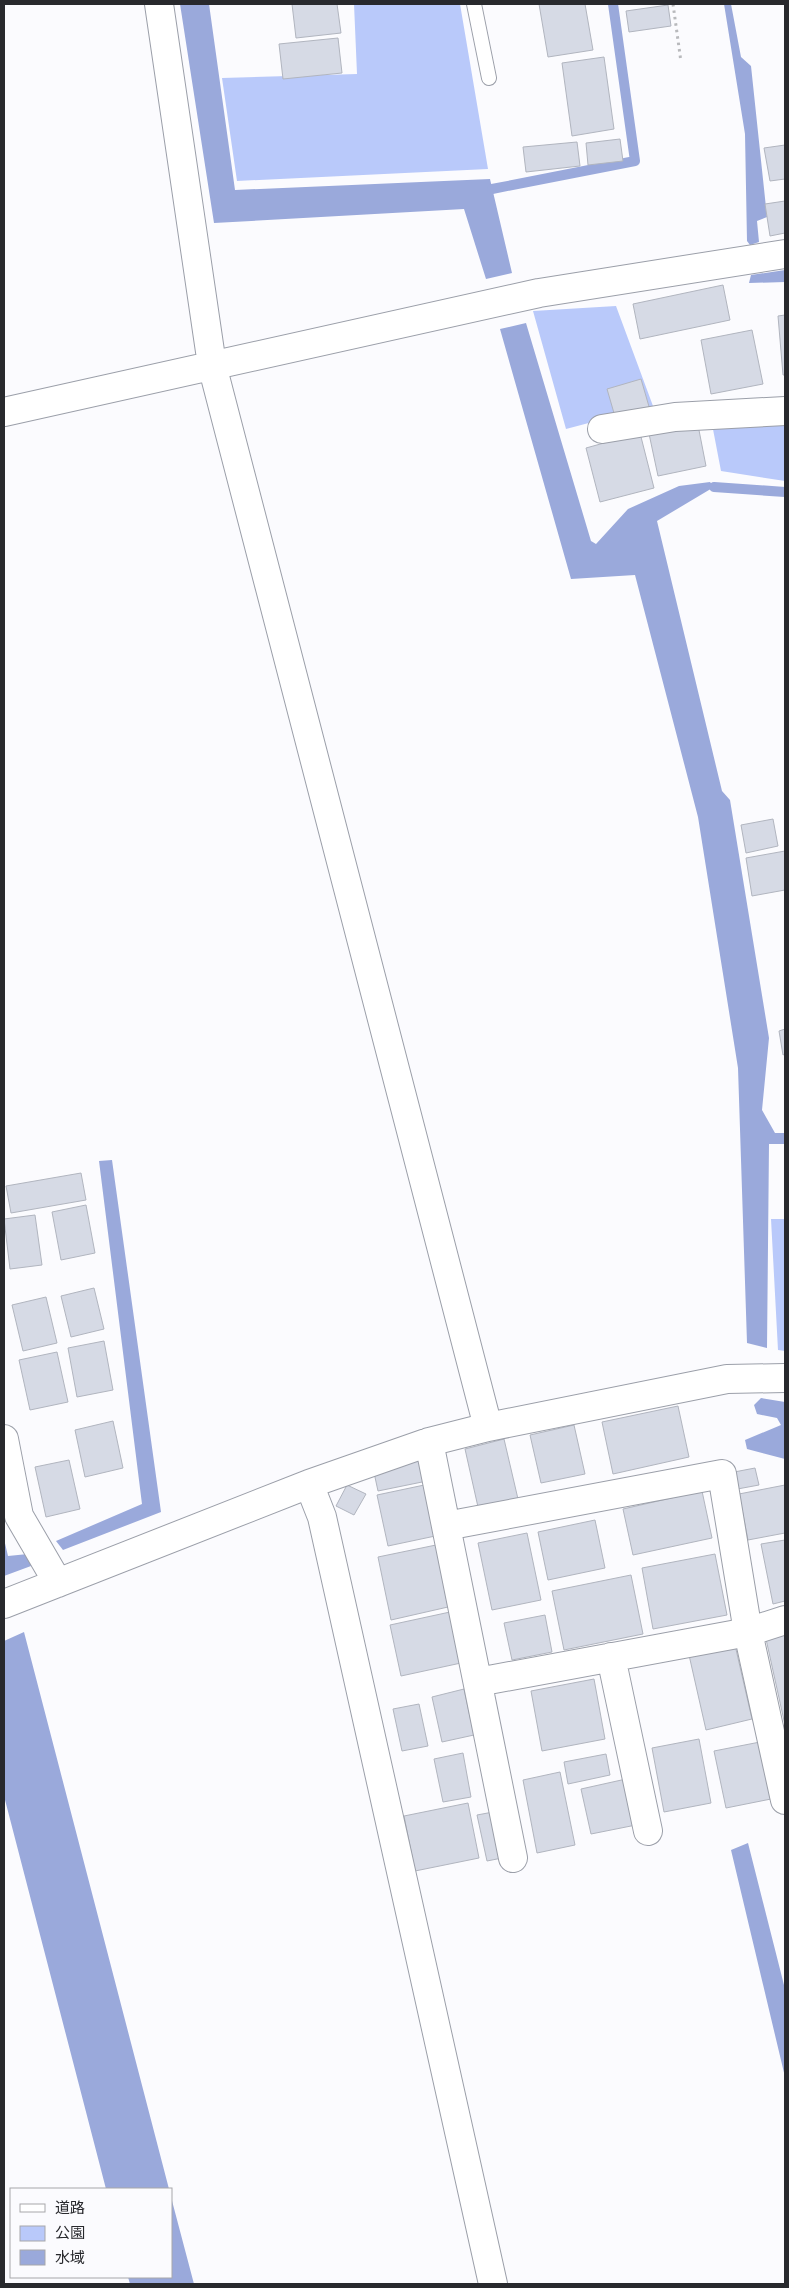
<svg xmlns="http://www.w3.org/2000/svg" width="789" height="2288" font-family="'Golos Text','Noto Sans JP',sans-serif">
  <style>
    .green { fill: #b9c9fa }
    .water { fill: #9aa9db }
    .lines { fill: none; stroke-linecap: round; stroke-linejoin: round }
    .stream { stroke: #9aa9db; stroke-width: 10 }
    .building { fill: #d6dae5; stroke: #b1b5bf }
    .service-casing { stroke: #9b9fa9; stroke-width: 16 }
    .minor-casing { stroke: #9b9fa9; stroke-width: 30 }
    .path { stroke: #b8b9bc; stroke-width: 3; stroke-dasharray: 2.5 4; stroke-linecap: butt }
    .service { stroke: #fff; stroke-width: 14 }
    .minor { stroke: #fff; stroke-width: 28 }
  </style>
  <rect width="100%" height="100%" fill="#fbfbfe"/>
  <path class="green" d="M354,4H460L488,169L237,181L222,78L357,74Z
    M616,306L653,406L566,429L533,311Z
    M785,423V481L721,471L712,424Z
    M771,1219H785V1351L778,1350Z"/>
  <path class="water" d="M180,4H209L235,190L490,179L512,273L486,279L464,209L214,223Z
    M724,4H731L741,57L751,66L767,217L757,221L759,242L750,245L747,241L745,134Z
    M785,270V282L749,283L751,275Z
    M526,323L591,541L596,544L628,509L679,486L710,482L714,487L657,521L722,791L730,800L769,1038L762,1110L775,1133H785V1144H769L767,1348L747,1343L738,1068L698,817L635,575L571,579L500,329Z
    M112,1160L161,1512L63,1550L56,1541L142,1504L99,1161Z
    M761,1398L785,1402V1459L747,1449L745,1440L781,1425L777,1418L757,1414L754,1405Z
    M4,1539L8,1556L28,1554L31,1566L4,1576Z
    M24,1632L169,2189H106L4,1796V1641Z
    M748,1843L785,1989V2077L731,1850Z
    M171,2197L194,2284H130L128,2277H171Z"/>
  <g class="lines">
    <path class="stream" d="M492,189L635,161L613,4
      M714,487L785,492"/>
  </g>
  <path class="building" d="M292,4H337L341,33L296,38Z
    M539,4H585L593,50L548,57Z
    M668,5L671,26L629,32L626,11Z
    M338,38L342,73L283,79L279,44Z
    M604,57L614,129L572,136L562,63Z
    M620,139L623,161L588,165L586,143Z
    M577,142L580,166L526,172L523,147Z
    M785,145V179L770,181L764,148Z
    M785,201V233L770,236L765,204Z
    M723,285L730,320L640,339L633,304Z
    M785,315V375H783L778,316Z
    M752,330L763,384L711,394L701,340Z
    M641,379L650,410L616,420L607,389Z
    M697,420L706,466L658,476L648,429Z
    M640,433L654,488L600,502L586,448Z
    M773,819L778,846L746,853L741,825Z
    M785,851V890L752,896L746,858Z
    M785,1029V1054L783,1055L779,1031Z
    M81,1173L86,1200L11,1213L6,1186Z
    M86,1205L95,1253L61,1260L52,1212Z
    M35,1215L42,1265L10,1269L4,1219Z
    M94,1288L104,1329L71,1337L61,1296Z
    M46,1297L57,1343L23,1351L12,1305Z
    M104,1341L113,1390L77,1397L68,1348Z
    M57,1352L68,1402L30,1410L19,1360Z
    M678,1406L689,1457L613,1474L602,1422Z
    M113,1421L123,1468L85,1477L75,1430Z
    M574,1425L585,1474L541,1483L530,1435Z
    M504,1439L518,1499L478,1507L465,1449Z
    M422,1458L427,1481L378,1491L373,1468Z
    M69,1460L80,1509L46,1517L35,1467Z
    M755,1468L759,1485L732,1490L729,1473Z
    M429,1484L440,1535L388,1546L377,1495Z
    M347,1485L366,1494L354,1515L336,1506Z
    M785,1485V1533L748,1540L739,1494Z
    M702,1491L712,1538L633,1555L623,1509Z
    M595,1520L605,1568L548,1580L538,1532Z
    M527,1533L541,1600L492,1610L478,1543Z
    M785,1540V1601L773,1604L761,1544Z
    M436,1545L448,1607L391,1620L378,1557Z
    M715,1554L727,1615L653,1629L642,1568Z
    M631,1575L643,1634L564,1650L552,1591Z
    M450,1612L461,1663L401,1676L390,1625Z
    M545,1615L552,1652L512,1660L504,1623Z
    M785,1634V1725L766,1639Z
    M735,1645L752,1719L706,1730L689,1655Z
    M594,1679L605,1739L542,1751L531,1691Z
    M464,1689L474,1735L442,1742L432,1697Z
    M419,1704L428,1746L402,1751L393,1709Z
    M699,1739L711,1803L664,1812L652,1748Z
    M760,1742L771,1799L726,1808L714,1751Z
    M463,1753L471,1797L443,1802L434,1759Z
    M606,1754L610,1775L568,1784L564,1762Z
    M560,1772L575,1845L537,1853L523,1780Z
    M626,1779L636,1825L591,1834L581,1789Z
    M468,1803L479,1858L415,1871L404,1816Z
    M493,1812L502,1858L487,1861L477,1815Z"/>
  <g class="lines">
    <defs>
      <path id="service" d="M474,4L489,78"/>
      <path id="minor" d="M159,4L212,365L488,1427
        M4,412L539,293L785,254
        M602,429L675,417L785,411
        M4,1439L19,1516L58,1583
        M429,1442L513,1858
        M309,1484L322,1517L493,2284
        M446,1526L722,1474L748,1632L785,1800
        M4,1604L309,1484L429,1442L488,1427L727,1379L785,1378
        M611,1657L648,1831
        M478,1682L748,1632L785,1620"/>
    </defs>
    <use href="#service" class="service-casing"/>
    <use href="#minor" class="minor-casing"/>
    <path class="path" d="M673,4L681,62"/>
    <use href="#service" class="service"/>
    <use href="#minor" class="minor"/>
  </g>
  <rect width="789" height="2288" fill="none" stroke="#28292d" stroke-width="10"/>
  <rect x="10" y="2188" width="162" height="90" fill="#fbfbfe" stroke="#a7a7aa"/>
  <rect x="20" y="2204" width="25" height="8" fill="#ffffff" stroke="#a7a7aa"/>
  <text x="55" y="2213" font-size="15" fill="#28292d">道路</text>
  <rect x="20" y="2226" width="25" height="15" fill="#b9c9fa" stroke="#a7a7aa"/>
  <text x="55" y="2238" font-size="15" fill="#28292d">公園</text>
  <rect x="20" y="2250" width="25" height="15" fill="#9aa9db" stroke="#a7a7aa"/>
  <text x="55" y="2263" font-size="15" fill="#28292d">水域</text>
</svg>
